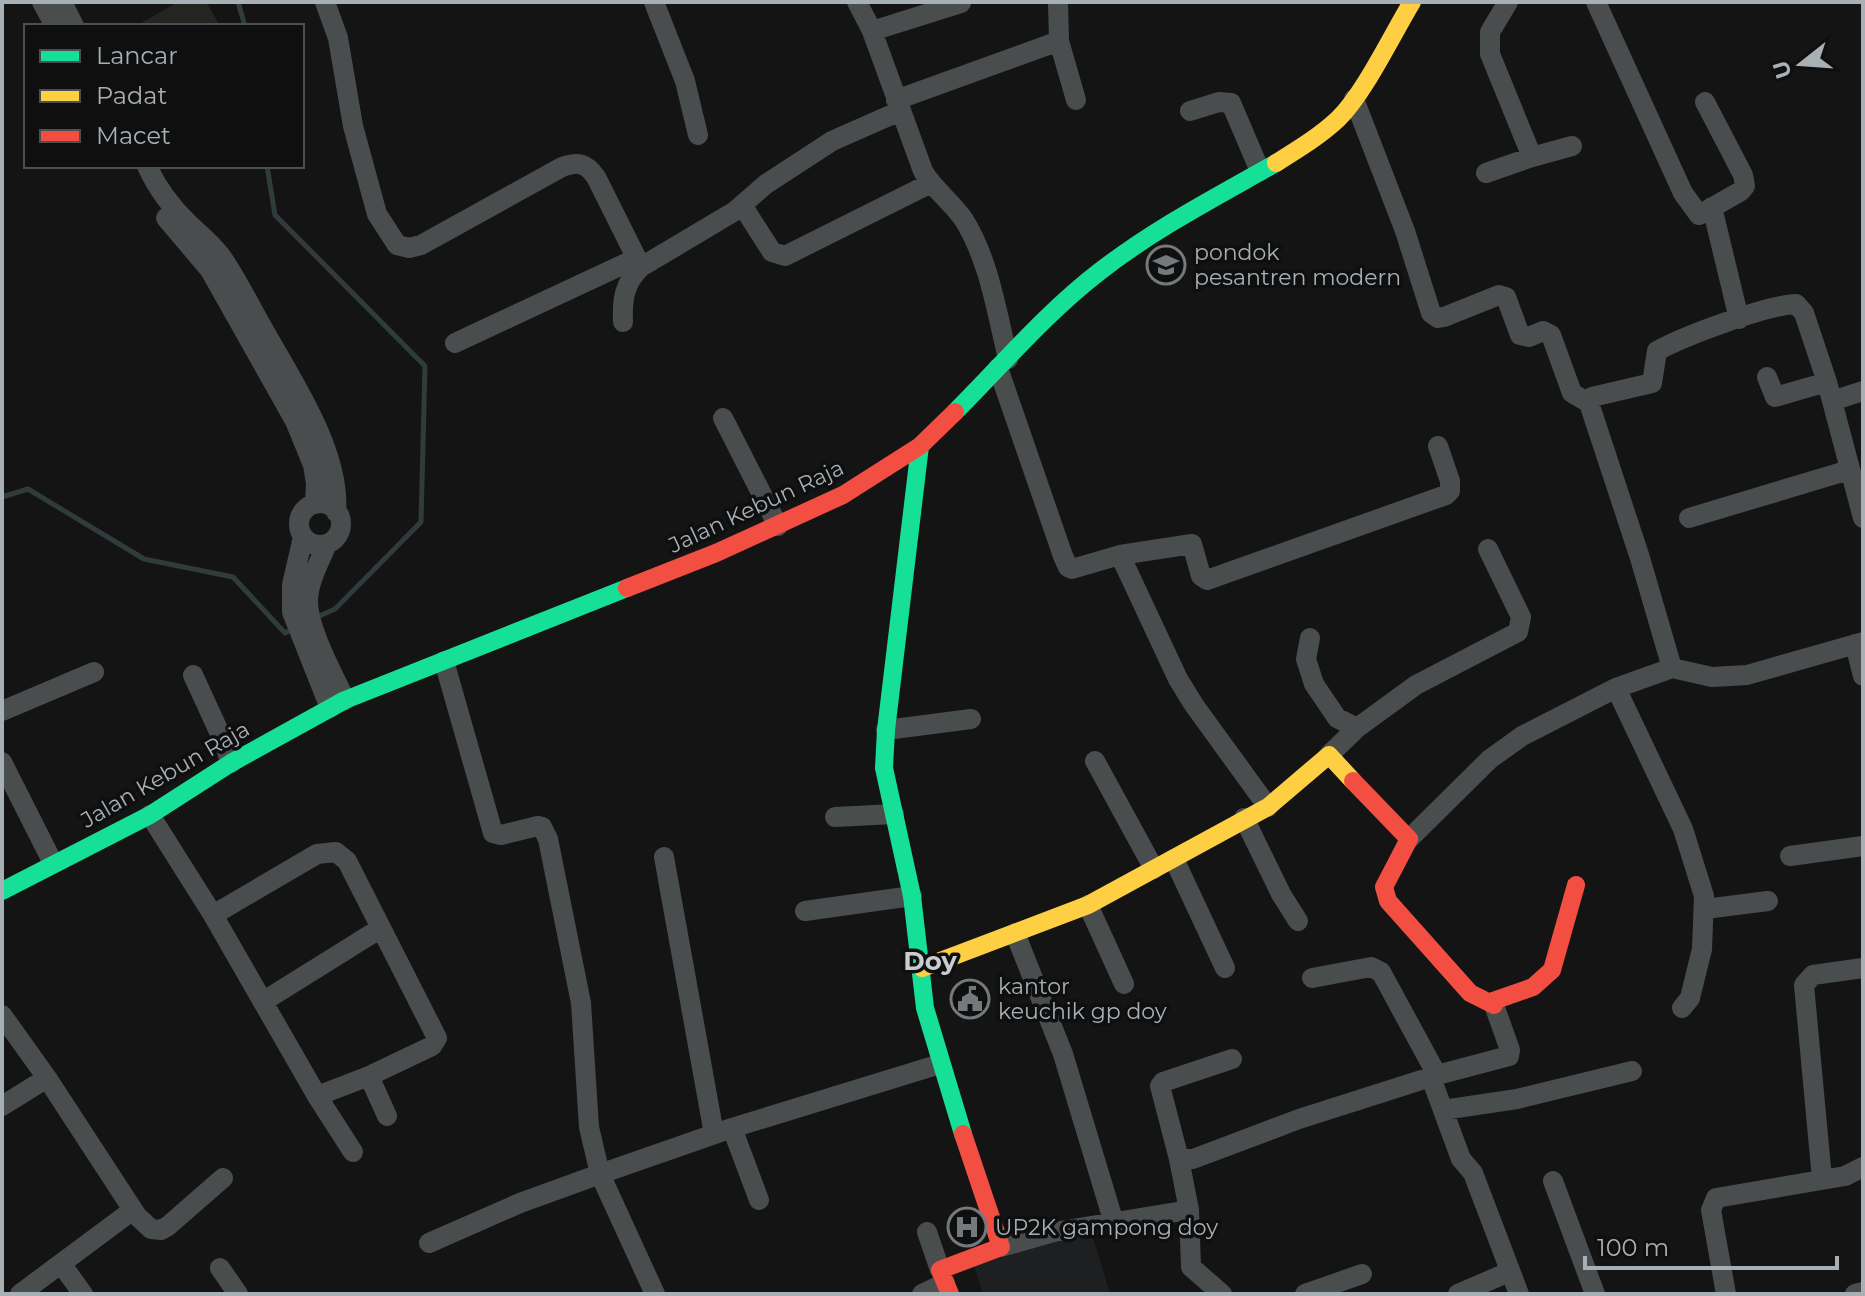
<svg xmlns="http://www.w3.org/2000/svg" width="1865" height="1296" font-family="Montserrat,sans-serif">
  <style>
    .built { fill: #1e1f20 }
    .green { fill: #232620 }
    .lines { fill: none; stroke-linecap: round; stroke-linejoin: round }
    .stream { stroke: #303c3c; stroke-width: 5 }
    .street { stroke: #4a4d4e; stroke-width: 20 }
    .fast { stroke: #16e098; stroke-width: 18 }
    .slow { stroke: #ffcf43; stroke-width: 18 }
    .jam { stroke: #f24e42; stroke-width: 18 }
    .labels { text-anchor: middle; stroke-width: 7; stroke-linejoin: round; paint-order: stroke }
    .poi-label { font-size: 22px; fill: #a7b0b4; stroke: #0f0f10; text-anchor: start }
    .street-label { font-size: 22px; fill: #a7b0b4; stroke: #0f0f10 }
    .quarter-label { font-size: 26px; font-weight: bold; fill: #c7cdd0; stroke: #0f0f10 }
  </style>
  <rect width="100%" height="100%" fill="#141415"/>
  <path class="built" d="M1090,1227L1110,1294H983L972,1259Z"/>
  <path class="green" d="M178,2H206L220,26H136Z"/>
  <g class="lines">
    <path class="stream" d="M238,2L245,26
      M267,166L275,215L425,366L421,522L335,609L315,618
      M2,497L28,489L144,559L233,577L285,633L295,628"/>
    <path class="street" d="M42,2L55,26
      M62,2L74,26
      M325,2L338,38L353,126L377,214L397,245L409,248L421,245L562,167C578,161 586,163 596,177L641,267
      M654,2L685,81L698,135
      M857,2L872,31L923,171C934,190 952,202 964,220C989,260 997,313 1008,359
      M1058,2L1059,41L1076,100
      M1508,2L1490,32V54L1532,157L1572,146
      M1596,2L1683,193L1699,215L1741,191L1745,186L1743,175L1705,102
      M872,31L961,3
      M1354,99L1405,231L1431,313L1438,318L1444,317L1499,295L1506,297L1520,335L1529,337L1543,331L1551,335L1572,393L1589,403
      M896,100L1059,41
      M1190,111L1219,102L1231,103L1260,171
      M147,166C157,188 173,209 190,225C201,235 212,244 221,256C236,277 248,302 261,325C290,377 341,451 336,512
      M1486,173L1532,157
      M742,205L772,252L785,256L931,183
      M1712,207L1739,319
      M166,218L210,270L295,421L313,465L316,483L315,504
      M623,322C622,300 624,283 641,267L735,211L766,184L832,141L900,111
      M455,343L637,258
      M998,368L1063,556L1068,567L1072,569L1120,555L1192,544L1201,576L1207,580L1446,495L1450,491V481L1438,446
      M1767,377L1775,397L1827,382
      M1832,401L1863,391
      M723,418L778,526
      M299 524a21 21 0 1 1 42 0a21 21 0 1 1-42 0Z
      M1689,518L1849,470
      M303,537L292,585V612L330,708
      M327,544C320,561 309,580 308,599C307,628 333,673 345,700
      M1120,555L1178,679L1194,705L1268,807
      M1310,638L1306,659L1314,684L1337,718L1357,728
      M1855,644L1863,676
      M1672,668L1640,558L1589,403L1592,397L1652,383L1657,351C1684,336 1767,305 1796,304L1804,313L1827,382L1863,518
      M193,675L221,736L231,763
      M1616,688L1683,829L1704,896L1702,949L1690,998L1682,1008
      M2,711L94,672
      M886,730L971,719
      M1329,755L1357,728L1416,685L1518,632L1521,617L1488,549
      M1095,761L1154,869
      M2,762L53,863
      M150,815L213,915L317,1096L353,1152
      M835,817L894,814
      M1244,818L1281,894L1298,921
      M1409,839L1490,759L1522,736L1616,688L1672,668L1712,677L1747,675L1863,642
      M1790,856L1863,846
      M664,857L714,1134
      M1174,859L1225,968
      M1088,905L1124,984
      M1705,909L1768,901
      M805,911L912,896
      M213,915L317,854L336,852L347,861L437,1038L432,1046L369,1076L317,1096
      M1015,933L1063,1054L1114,1223
      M1312,978L1371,967L1381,972L1437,1075L1433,1083L1461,1159L1473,1173L1519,1294
      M264,1001L381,928
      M2,1015L47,1078
      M369,1076L387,1116
      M2,1106L47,1078L137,1216L151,1229L161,1230L168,1226L223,1178
      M1443,1110L1517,1099L1632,1071
      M732,1128L759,1200
      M1179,1159L1160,1086L1163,1082L1232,1059
      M1822,1179L1804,985L1813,975L1863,968
      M1553,1181L1595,1294
      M1189,1210L1179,1159H1193L1299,1119L1437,1075L1509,1056L1510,1050L1494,1005
      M927,1232L940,1270
      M429,1243L520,1203L600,1174L589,1127L581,1003L548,839L542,827L538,826L501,835L493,833L444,661
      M1001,1247L1054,1232L1189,1210L1191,1267L1222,1294
      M62,1265L83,1294
      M220,1268L238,1294
      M20,1294L133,1210
      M655,1294L600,1174L732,1128L940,1064
      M922,1294L945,1283
      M1305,1294L1362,1274
      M1458,1294L1509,1272
      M1726,1294L1711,1210L1716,1198L1845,1176L1863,1167
      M1855,1294L1863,1292"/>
    <path class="fast" d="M955,412C1002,365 1047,312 1099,272C1154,229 1216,197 1276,163
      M920,446L886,730L884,768L912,896L925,1008L963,1134
      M2,891L150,815L231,763L345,700L627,588"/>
    <path class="slow" d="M1276,163C1297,150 1320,136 1338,119C1364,94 1392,35 1412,2
      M922,968L1088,905L1268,807L1329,755L1353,781"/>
    <path class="jam" d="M627,588L716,553L843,495L920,446L955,412
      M1353,781L1409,839L1384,887L1388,901L1470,993L1494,1005L1493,1001L1533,987L1552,970L1576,885
      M950,1294L940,1270L1001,1247L963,1134"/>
  </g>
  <defs>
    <symbol id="university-ring" viewBox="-11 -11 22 22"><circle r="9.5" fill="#0f0f10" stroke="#74797c" stroke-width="1.5"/><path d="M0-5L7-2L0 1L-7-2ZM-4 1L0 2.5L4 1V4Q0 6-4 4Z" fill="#74797c"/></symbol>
    <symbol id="civic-ring" viewBox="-11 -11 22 22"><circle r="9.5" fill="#0f0f10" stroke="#74797c" stroke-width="1.5"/><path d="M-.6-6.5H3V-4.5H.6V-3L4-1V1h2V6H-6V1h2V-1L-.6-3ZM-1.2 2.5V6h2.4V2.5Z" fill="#74797c"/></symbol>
    <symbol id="hospital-ring" viewBox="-11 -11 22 22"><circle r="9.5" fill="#0f0f10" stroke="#74797c" stroke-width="1.5"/><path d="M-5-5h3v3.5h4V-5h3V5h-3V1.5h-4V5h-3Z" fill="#74797c"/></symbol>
  </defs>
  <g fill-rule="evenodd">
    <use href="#university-ring" x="1144" y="243" width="44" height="44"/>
    <use href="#civic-ring" x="948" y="977" width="44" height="44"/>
    <use href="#hospital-ring" x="945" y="1205" width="44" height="44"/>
  </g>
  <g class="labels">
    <g class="poi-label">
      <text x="1194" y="260">pondok<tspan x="1194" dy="25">pesantren modern</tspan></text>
      <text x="998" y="994">kantor<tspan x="998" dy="25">keuchik gp doy</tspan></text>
      <text x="995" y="1235">UP2K gampong doy</text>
    </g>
    <g class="street-label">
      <text transform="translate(756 506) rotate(-25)" y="8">Jalan Kebun Raja</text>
      <text transform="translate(165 774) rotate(-30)" y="8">Jalan Kebun Raja</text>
    </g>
    <g class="quarter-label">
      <text x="930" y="970">Doy</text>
    </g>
  </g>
  <rect width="1865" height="1296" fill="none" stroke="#a7b0b4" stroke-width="8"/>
  <rect x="24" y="24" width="280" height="144" fill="#0f0f10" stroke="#4c4f52" stroke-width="2"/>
  <rect x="40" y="50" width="40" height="12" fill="#16e098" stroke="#4c4f52" stroke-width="2"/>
  <text x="96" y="64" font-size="24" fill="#a7b0b4">Lancar</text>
  <rect x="40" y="90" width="40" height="12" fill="#ffcf43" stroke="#4c4f52" stroke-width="2"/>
  <text x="96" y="104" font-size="24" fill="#a7b0b4">Padat</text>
  <rect x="40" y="130" width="40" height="12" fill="#f24e42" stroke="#4c4f52" stroke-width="2"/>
  <text x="96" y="144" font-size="24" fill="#a7b0b4">Macet</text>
  <g transform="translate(1801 64) rotate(253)" stroke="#0f0f10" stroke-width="6" paint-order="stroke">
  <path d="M0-6L14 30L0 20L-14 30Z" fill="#a7b0b4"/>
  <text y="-12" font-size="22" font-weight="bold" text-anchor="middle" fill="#a7b0b4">U</text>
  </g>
  <path d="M1585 1256v12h252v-12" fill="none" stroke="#a7b0b4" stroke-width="4"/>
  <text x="1597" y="1256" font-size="24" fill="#a7b0b4" stroke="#0f0f10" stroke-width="6" paint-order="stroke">100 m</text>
</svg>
